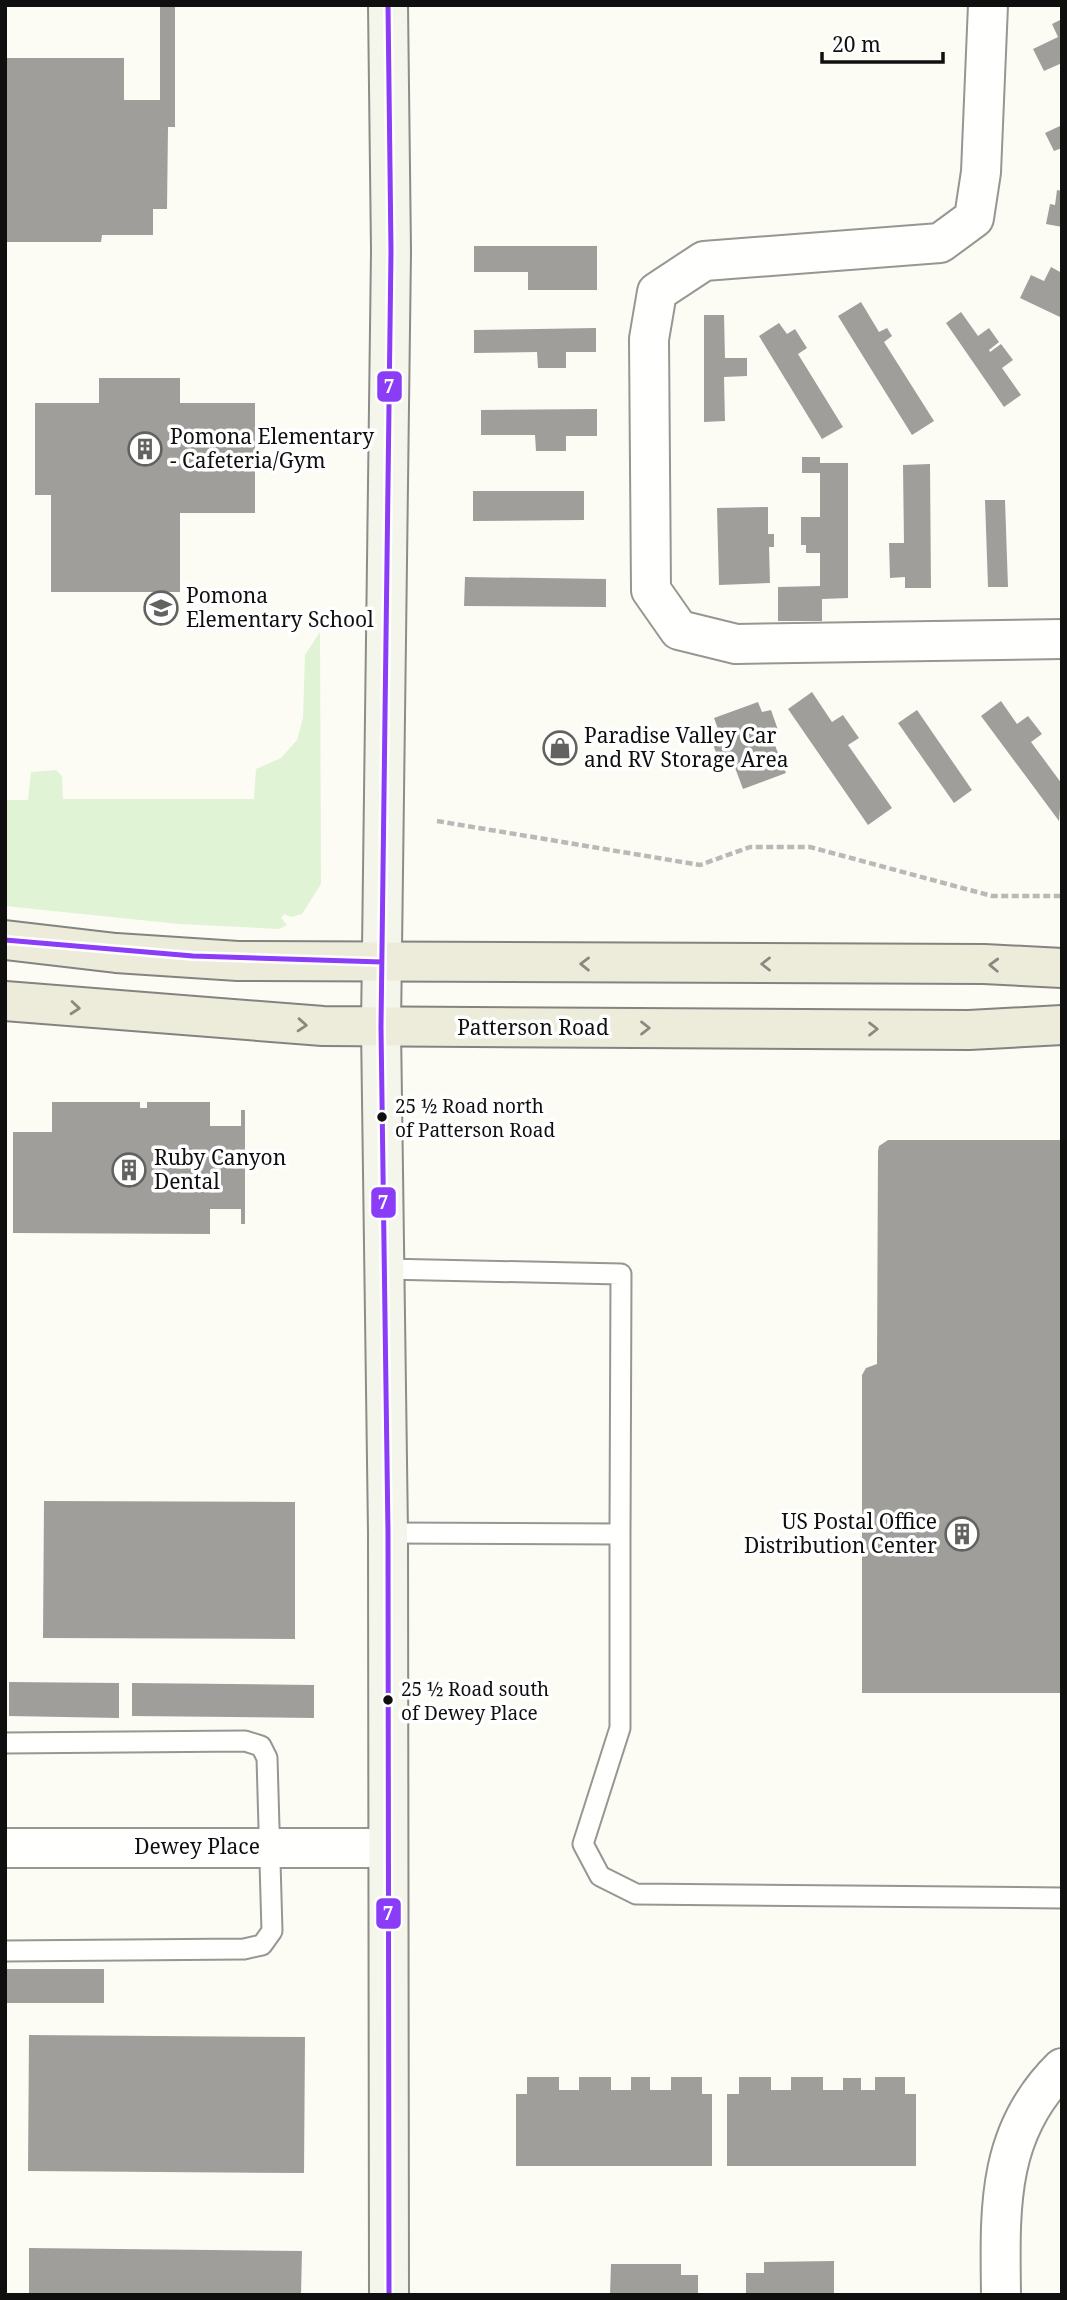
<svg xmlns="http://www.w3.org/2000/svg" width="1067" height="2300" font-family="'Noto Serif',serif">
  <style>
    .green { fill: #e0f3d5 }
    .building { fill: #a09e9a }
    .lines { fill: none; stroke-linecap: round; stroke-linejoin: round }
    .lane-casing { stroke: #969693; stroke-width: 23 }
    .street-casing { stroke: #969693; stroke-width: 42 }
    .secondary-casing { stroke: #8c8c89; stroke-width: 42 }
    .primary-casing { stroke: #838380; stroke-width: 42 }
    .path { stroke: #b9b9b8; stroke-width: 4.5; stroke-dasharray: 7 3.5; stroke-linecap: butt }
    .lane { stroke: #fffffe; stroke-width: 19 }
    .street { stroke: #fffffe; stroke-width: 38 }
    .secondary { stroke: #f4f5eb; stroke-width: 38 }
    .primary { stroke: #edecda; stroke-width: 38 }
    .bus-1-casing { stroke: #fff; stroke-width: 10 }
    .bus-1 { stroke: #8b3cf7; stroke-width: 5 }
    .oneway { stroke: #89897f }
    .bus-dot { fill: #0f0f0f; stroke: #fff; stroke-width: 2.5 }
    .labels { text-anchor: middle; stroke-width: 7; stroke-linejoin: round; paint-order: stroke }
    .bus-label { font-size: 19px; fill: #0f0f0f; stroke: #fff; text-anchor: start }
    .poi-label { font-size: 21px; fill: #0f0f0f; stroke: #fff; text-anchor: start }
    .street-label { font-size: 21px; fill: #0f0f0f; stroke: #fff }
    .line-badge { stroke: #fff; stroke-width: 2.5 }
    .badge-label { font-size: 19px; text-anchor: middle; font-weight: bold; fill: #fff }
  </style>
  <rect width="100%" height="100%" fill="#fcfcf5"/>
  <path class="green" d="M320,632L321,884L302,914L291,917L284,914L281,918L287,925L279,929L179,924L5,906V800H28L31,772L56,770L62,776L63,799H254L256,769L281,758L297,740L303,718L305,655Z"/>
  <path class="building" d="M160,5H175V127H168L167,209H153V235H102L101,242H5V58H124V100H160Z
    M1062,19V63L1044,71L1033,49L1058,37L1052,24Z
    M1062,125V148L1054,151L1045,133Z
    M1057,190L1062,191V227L1046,224L1050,204L1055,205Z
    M474,246H597V290H528V272H474Z
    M1051,267L1062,273V318L1020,298L1031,275L1044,281Z
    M861,302L879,332L887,328L892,336L884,342L934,421L912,435L838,316Z
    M961,312L978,336L989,328L999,342L989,350L990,352L1001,344L1013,360L1002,368L1021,395L1004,407L946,323Z
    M704,315H724L725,358H747V376L724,377L725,421L704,422Z
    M779,323L787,334L795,329L807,348L798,354L843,427L822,439L759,336Z
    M596,328V352H566V368H538L537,352L474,353V330Z
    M99,378H180V403H255V513H180V592H51V495H35V403H99Z
    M597,409V436H566V451H536L535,435H481V410Z
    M802,457H820V463H848V598L822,599V621H778V587L820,586V553H806V545H801V517H820V473H802Z
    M930,464L931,588H905V577L890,578L889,543H904L903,465Z
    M473,491H584V520L473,521Z
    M985,500H1005L1008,587H988Z
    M768,507V534H774V547H769L770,583L719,585L717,508Z
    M465,577L606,579V607L464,606Z
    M812,692L832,722L843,715L859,738L848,745L892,808L868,825L788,709Z
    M1001,701L1017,724L1028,716L1042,734L1031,742L1062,784L1059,821L981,716Z
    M758,702L762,712L771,710L778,730L770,733L786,773L743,789L731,757L720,762L711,740L721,737L714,718Z
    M917,710L972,790L954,803L898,723Z
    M52,1102H140V1108H147V1102H210V1126H241V1110H245V1224H241V1209H210V1234L13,1233V1132H52Z
    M888,1140H1062V1693H862V1375L866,1368L877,1364L878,1151L879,1146Z
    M44,1501L295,1502V1639L43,1638Z
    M9,1682L119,1683V1718L9,1716Z
    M132,1683L314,1685V1718L132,1716Z
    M5,1969H104V2003H5Z
    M29,2035L305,2037L304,2173L28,2171Z
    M527,2077H559V2090H579V2077H611V2090H631V2077H650V2090H671V2077H702V2094H712V2166H516V2094H527Z
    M739,2077H771V2090H791V2077H823V2090H843V2078H861V2090H875V2077H905V2094H916V2166H727V2094H739Z
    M29,2248L302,2251L301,2295H29Z
    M834,2261V2295H746V2273H764V2262Z
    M611,2264H681V2275H698V2295H610Z"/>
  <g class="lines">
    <defs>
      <path id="lane" d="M385,1269L621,1274L620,1534
        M388,1533L620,1534V1728L583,1844L600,1876L636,1894L1062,1898
        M5,1743L245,1741L261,1746L267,1758L272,1931L262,1945L244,1949L5,1951"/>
      <path id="street" d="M988,5L981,172L974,218L940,243L704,261L657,292L649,339L651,590L679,630L736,644L1062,639
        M5,1848H388
        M1001,2295C1000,2210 996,2133 1062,2068"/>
      <path id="secondary" d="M388,5L391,251L381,1027L388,1533L389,2295"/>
      <path id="primary" d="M5,940L116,953L238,961L984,964L1062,968
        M5,1001L323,1026L969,1030L1062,1025"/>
    </defs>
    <use href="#lane" class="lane-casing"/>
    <use href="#street" class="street-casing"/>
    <use href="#secondary" class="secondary-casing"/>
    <use href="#primary" class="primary-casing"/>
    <path class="path" d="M437,821L700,865L750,847H810L992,896H1062"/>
    <use href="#lane" class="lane"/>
    <use href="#street" class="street"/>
    <use href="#secondary" class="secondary"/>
    <use href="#primary" class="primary"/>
    <defs>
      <path id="bus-1" d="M388,5L391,251L381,1027L388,1533L389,2295
        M5,940L193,956L382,962"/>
    </defs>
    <use href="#bus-1" class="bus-1-casing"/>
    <use href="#bus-1" class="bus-1"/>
  </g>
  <defs><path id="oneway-chevron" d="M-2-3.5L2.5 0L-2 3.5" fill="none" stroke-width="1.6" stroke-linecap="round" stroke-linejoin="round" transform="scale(1.75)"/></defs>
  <g class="oneway">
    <use href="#oneway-chevron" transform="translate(585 964) rotate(-179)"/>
    <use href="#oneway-chevron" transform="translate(766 964) rotate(180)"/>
    <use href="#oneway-chevron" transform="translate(994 965) rotate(-178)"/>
    <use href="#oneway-chevron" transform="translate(75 1008) rotate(5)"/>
    <use href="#oneway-chevron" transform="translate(302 1025) rotate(4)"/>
    <use href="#oneway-chevron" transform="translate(645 1028)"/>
    <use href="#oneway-chevron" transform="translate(873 1029)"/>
  </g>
  <defs>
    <symbol id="building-ring" viewBox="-11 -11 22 22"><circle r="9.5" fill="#fff" stroke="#626260" stroke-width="1.5"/><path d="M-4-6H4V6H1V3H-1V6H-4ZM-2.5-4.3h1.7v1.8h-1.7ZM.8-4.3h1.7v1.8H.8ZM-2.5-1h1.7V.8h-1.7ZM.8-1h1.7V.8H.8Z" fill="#626260"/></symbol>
    <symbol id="school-ring" viewBox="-11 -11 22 22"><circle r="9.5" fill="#fff" stroke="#626260" stroke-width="1.5"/><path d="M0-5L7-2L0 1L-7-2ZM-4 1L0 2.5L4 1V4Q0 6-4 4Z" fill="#626260"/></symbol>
    <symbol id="shop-ring" viewBox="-11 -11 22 22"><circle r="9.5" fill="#fff" stroke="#626260" stroke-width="1.5"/><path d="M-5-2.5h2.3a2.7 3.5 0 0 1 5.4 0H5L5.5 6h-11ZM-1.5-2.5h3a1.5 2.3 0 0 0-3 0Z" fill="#626260"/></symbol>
  </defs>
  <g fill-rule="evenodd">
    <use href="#building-ring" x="126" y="430" width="38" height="38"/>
    <use href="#school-ring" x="142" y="589" width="38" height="38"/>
    <use href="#shop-ring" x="541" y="729" width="38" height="38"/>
    <use href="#building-ring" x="110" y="1151" width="38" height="38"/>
    <use href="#building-ring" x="943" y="1515" width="38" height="38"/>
  </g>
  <g class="bus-dot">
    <circle cx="382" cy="1117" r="6"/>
    <circle cx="388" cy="1700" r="6"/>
  </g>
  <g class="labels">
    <g class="bus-label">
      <text x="395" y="1113">25 ½ Road north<tspan x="395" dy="24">of Patterson Road</tspan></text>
      <text x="401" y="1696">25 ½ Road south<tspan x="401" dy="24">of Dewey Place</tspan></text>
    </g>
    <g class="poi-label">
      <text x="170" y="444">Pomona Elementary<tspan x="170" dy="24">- Cafeteria/Gym</tspan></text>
      <text x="186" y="603">Pomona<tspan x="186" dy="24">Elementary School</tspan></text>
      <text x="584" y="743">Paradise Valley Car<tspan x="584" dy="24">and RV Storage Area</tspan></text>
      <text x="154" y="1165">Ruby Canyon<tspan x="154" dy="24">Dental</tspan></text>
      <text x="937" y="1529" text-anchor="end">US Postal Office<tspan x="937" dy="24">Distribution Center</tspan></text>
    </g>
    <g class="street-label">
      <text x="533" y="1035">Patterson Road</text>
      <text x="197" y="1854">Dewey Place</text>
    </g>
  </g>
  <g class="line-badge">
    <rect x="376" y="370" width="27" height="33" rx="7" fill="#8b3cf7"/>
    <rect x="370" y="1186" width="27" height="33" rx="7" fill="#8b3cf7"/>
    <rect x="375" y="1897" width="27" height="33" rx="7" fill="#8b3cf7"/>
  </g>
  <g class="badge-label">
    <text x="389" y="393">7</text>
    <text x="383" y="1209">7</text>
    <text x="388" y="1920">7</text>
  </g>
  <rect width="1067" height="2300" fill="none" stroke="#0f0f0f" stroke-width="14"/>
  <path d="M822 52v10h121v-10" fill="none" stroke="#0f0f0f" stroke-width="3.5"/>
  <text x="832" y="52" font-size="21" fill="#0f0f0f" stroke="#ffffff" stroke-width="5" paint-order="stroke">20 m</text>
</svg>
